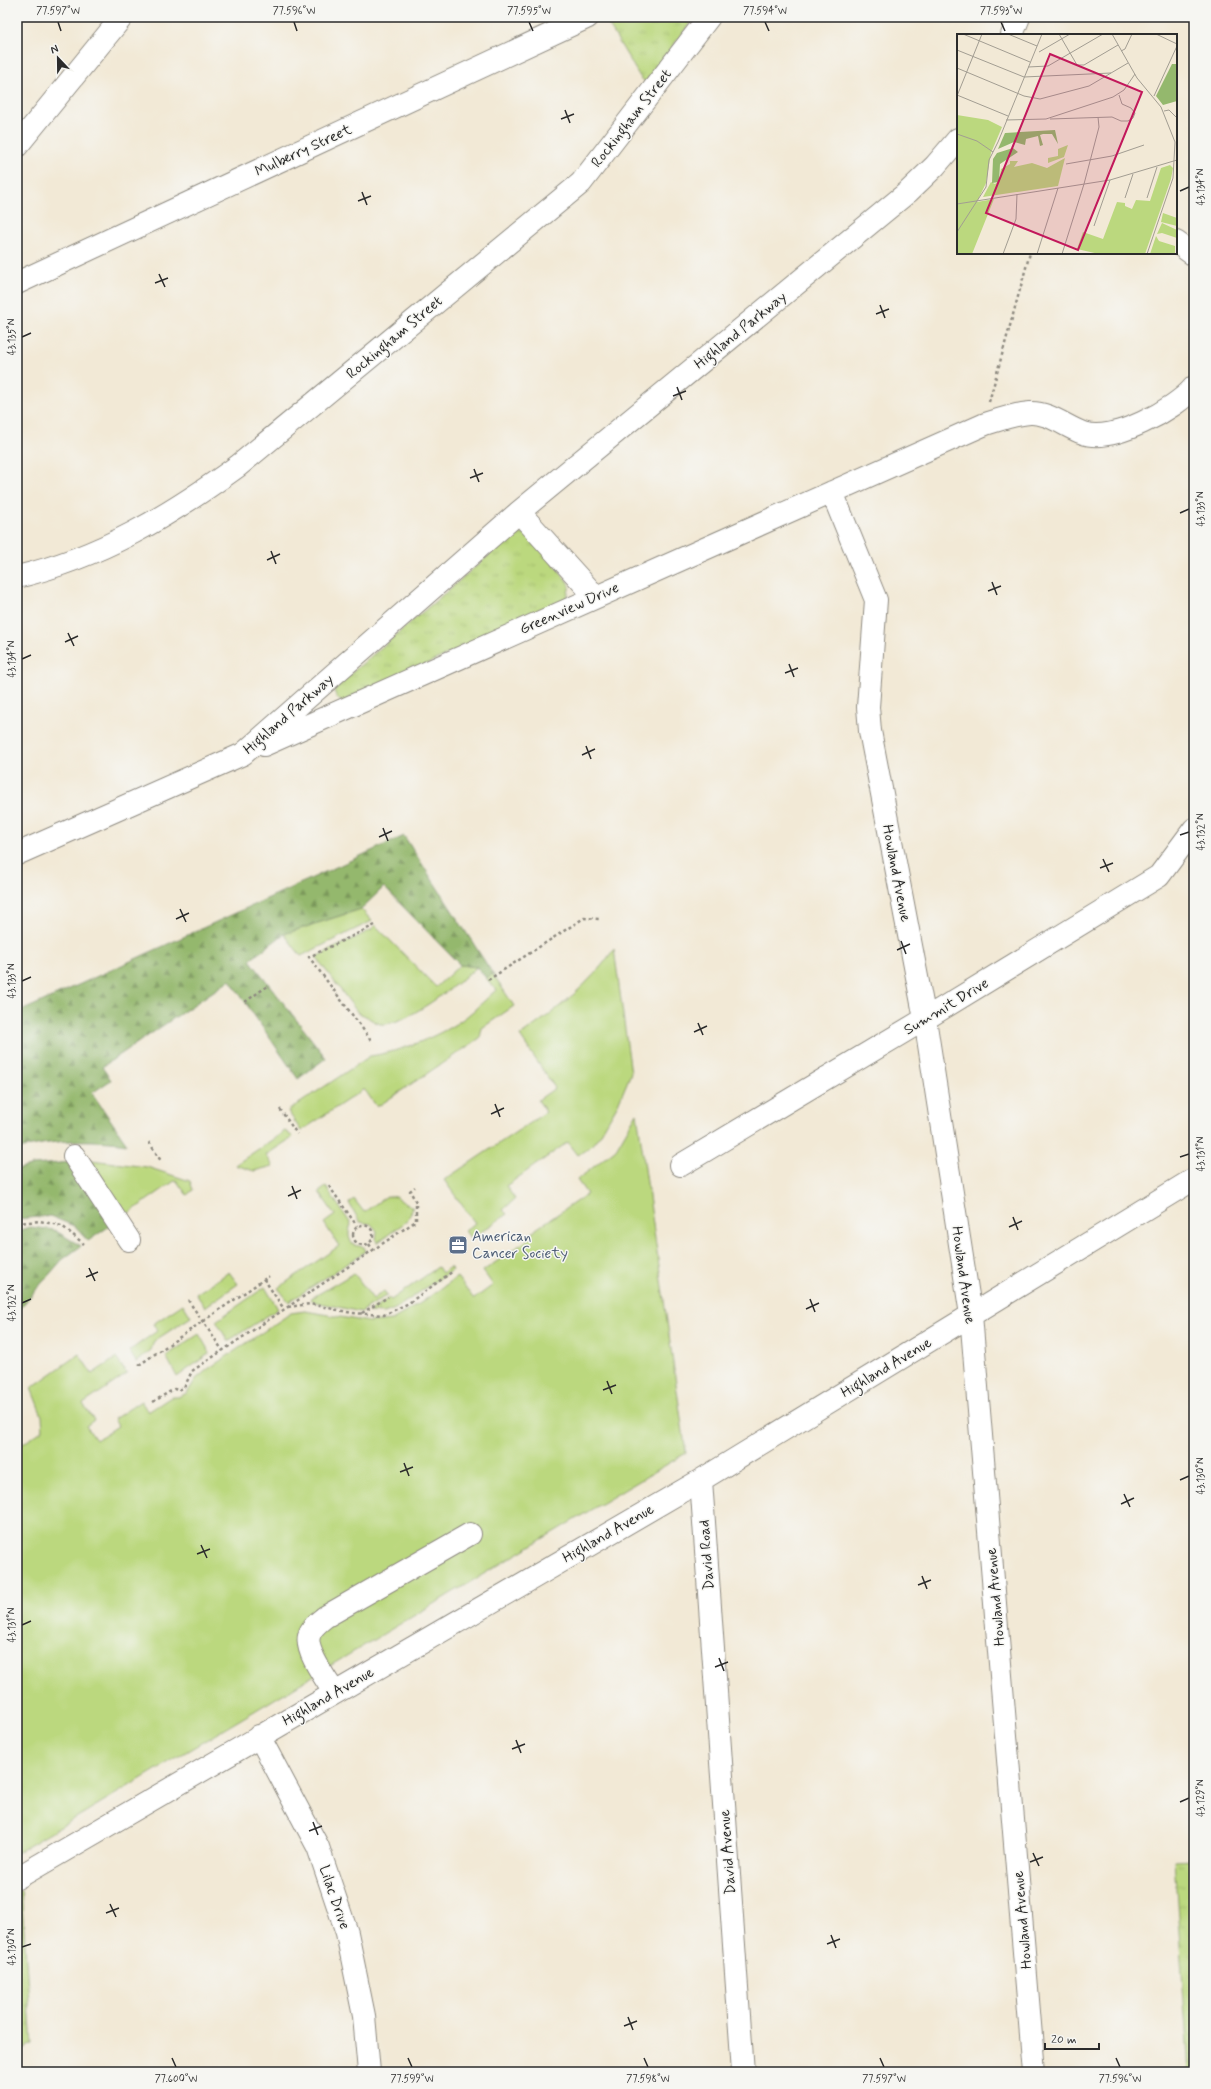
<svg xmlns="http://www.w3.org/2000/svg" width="1211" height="2089" font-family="Mynerve,sans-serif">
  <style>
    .grass { fill: #bbd87e; stroke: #738254 }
    .forest { fill: url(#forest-firs); stroke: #60724c }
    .park { fill: url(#park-tufts); stroke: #738254 }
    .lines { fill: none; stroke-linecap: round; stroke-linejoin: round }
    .minor-casing { stroke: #8e8a80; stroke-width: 24 }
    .path { stroke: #8e8a80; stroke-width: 2.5; stroke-dasharray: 3 3; stroke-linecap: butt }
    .minor { stroke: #fff; stroke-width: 22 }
    .ticks { fill: none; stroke: #2b2b2b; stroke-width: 1.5 }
    .labels { text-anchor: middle; stroke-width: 3; stroke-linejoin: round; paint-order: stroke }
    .street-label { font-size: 15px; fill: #2b2b2b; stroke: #f6f6f2 }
    .service-label { font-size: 15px; fill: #4e5e75; stroke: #f6f6f2; text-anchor: start }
    .inset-road { fill: none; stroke: #a29d92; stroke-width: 1 }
    .view { fill: #c2185b; fill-opacity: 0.15; stroke: #c2185b; stroke-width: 2 }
    .inset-edge { fill: none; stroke: #2b2b2b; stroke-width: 2 }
    .neatline { fill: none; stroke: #2b2b2b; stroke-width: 1.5 }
    .ticks-label { font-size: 10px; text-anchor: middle; fill: #2b2b2b }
  </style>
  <defs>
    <pattern id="forest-firs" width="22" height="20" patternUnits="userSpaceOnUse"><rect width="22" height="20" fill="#94b86d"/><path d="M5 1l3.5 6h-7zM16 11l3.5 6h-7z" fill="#79965a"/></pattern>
    <pattern id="park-tufts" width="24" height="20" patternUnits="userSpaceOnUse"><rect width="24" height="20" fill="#bbd87e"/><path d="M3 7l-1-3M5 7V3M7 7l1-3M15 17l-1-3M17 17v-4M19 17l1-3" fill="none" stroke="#a1ba6d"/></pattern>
  </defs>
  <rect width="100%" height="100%" fill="#f6f6f2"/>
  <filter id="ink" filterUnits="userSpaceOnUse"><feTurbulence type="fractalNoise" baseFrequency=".025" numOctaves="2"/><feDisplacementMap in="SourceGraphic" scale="8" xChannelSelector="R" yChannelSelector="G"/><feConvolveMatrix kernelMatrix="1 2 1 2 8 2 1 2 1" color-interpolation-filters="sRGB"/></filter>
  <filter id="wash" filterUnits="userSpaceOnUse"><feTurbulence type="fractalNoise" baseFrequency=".012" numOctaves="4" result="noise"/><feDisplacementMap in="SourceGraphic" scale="16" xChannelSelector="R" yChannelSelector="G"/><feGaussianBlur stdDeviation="0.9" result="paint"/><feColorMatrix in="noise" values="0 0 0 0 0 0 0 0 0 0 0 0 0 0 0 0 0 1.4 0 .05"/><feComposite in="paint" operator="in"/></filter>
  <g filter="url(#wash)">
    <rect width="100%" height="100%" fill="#f2e9d6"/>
    <path class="grass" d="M361,909L372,921L301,956L284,934Z
      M375,925L436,987L460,965L477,967C460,982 403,1028 380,1024C372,1022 367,1015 358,1013L316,957L371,930Z
      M614,949L631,1073L618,1104L600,1135L590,1147L578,1155L568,1142L506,1186L515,1199L503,1210L507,1214L471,1239L465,1231L475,1223L444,1180L546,1112L538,1100L555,1088L520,1036C555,1011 590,985 614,949Z
      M493,974L514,1006L482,1028L480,1038L377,1107L364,1089L301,1131L288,1111L370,1056C400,1052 442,1035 466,1017C477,1008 486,999 496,990L486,978Z
      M637,1113L686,1453L17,1853V1448L43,1430L42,1416L31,1388L79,1354L92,1374L116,1358L127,1374L83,1404L94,1420L86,1426L96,1440L118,1426L114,1419L141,1401L148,1412L171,1397H178L187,1393L196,1379L208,1369L291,1313L305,1311L369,1322L392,1320L419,1304L457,1277L474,1299L493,1285L483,1271L526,1241L536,1229L587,1194L577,1180L616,1149Z
      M285,1131L293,1137L266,1155L273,1166L254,1171L235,1165Z
      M83,1159L147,1167L190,1181L193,1190L187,1195L176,1180L126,1215Z
      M326,1187L351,1224C348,1233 348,1238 353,1245L364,1247L366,1251L289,1302L278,1288L339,1246L324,1223L335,1215L319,1192Z
      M387,1196L395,1197L413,1208L407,1221L377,1243L376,1240L377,1231L371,1224L360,1222L349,1203L354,1199L364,1212Z
      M438,1267L442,1273L450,1267L452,1270L395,1309L384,1313L368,1312L389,1298L391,1300Z
      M229,1272L238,1284L205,1307L196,1294Z
      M354,1273L373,1299L384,1291L387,1295L361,1312L315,1302L310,1299Z
      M265,1287L278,1309L228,1341L216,1321Z
      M183,1304L191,1317L154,1341L151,1350L136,1362L129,1351L157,1331L153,1324Z
      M199,1334L210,1353L177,1377L166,1356Z"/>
    <path class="forest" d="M404,836L493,974L486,978L477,967L460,965L384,887L361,909L284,934L250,960L326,1058L298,1079L230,980L102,1067L111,1080L92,1093L127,1144C91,1139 52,1139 17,1150V1013Z
      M73,1162L114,1223L88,1241L74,1226L50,1216L17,1219V1170L33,1165Z
      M30,1227L54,1230L81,1246L62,1260L20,1308L17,1323V1231Z"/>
    <path class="park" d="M617,17H695L645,82L640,77L607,22Z
      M515,533H523L535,538L570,585L566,601L342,702L337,698L334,691L341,682Z
      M1194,1860V2072H1189L1174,1861Z
      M21,1890L32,2044L17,2053V1892Z"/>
  </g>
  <g filter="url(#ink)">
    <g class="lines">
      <defs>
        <path id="minor" d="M1012,35L1019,17
          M17,146L122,17
          M1176,242L1194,255
          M17,283L588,17
          M832,492L876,600L868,707L870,731L925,1019L971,1315L1034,2072
          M519,512L595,596
          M17,577C101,557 169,516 238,466L581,183L709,17
          M264,745L983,425C998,420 1013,414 1030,413C1049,412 1066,427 1083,433C1112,444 1176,409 1194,387
          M17,854L243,754L519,512L908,192L935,166L958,139
          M74,1156L129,1240
          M681,1165L925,1019L1159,876L1194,829
          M701,1480L743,2072
          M334,1692C326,1679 305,1651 309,1636C311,1627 319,1622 325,1617L470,1534
          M259,1736L318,1847L347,1933L364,2016L369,2072
          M17,1878L701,1480L1194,1179"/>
      </defs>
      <use href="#minor" class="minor-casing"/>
      <path class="path" d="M989,402L1030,253
        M488,980L584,918L600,919
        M245,1002L269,985
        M371,1040L309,957L375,925
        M280,1109L297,1134
        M149,1142L161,1161
        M329,1186L357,1226
        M17,1223L40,1221L62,1226L84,1244
        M353 1235a10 10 0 1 1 20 0a10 10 0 1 1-20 0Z
        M369,1244L373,1250L416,1221V1202L410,1191L415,1187
        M264,1279L284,1309
        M188,1300L223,1351
        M288,1307L310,1304L352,1313L384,1315L409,1303L453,1271
        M362,1313L388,1297
        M139,1365L269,1276
        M153,1402L174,1389L178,1390L184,1388L192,1371L373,1250"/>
      <use href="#minor" class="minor"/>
    </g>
  </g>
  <path class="ticks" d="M58,22L61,31M294,22L297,31M529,22L533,31M765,22L769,31M1001,22L1005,31M565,110L570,123M561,119L574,114M1180,191L1189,187M362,192L367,205M358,201L371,196M159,274L165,287M155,283L168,278M880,305L885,318M876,314L889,309M22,337L31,333M677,387L682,400M673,396L686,391M474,469L479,482M470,478L483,473M1180,513L1189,509M271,551L276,564M267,560L280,554M992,582L997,595M988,591L1001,586M68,633L74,646M65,642L78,636M22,659L31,655M789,664L794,677M785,673L798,668M586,746L591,759M582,755L595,749M383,828L388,841M1180,835L1189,832M379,837L392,831M1103,859L1109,872M1100,868L1113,863M180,909L186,922M176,919L189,913M901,941L906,954M897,950L910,944M22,981L31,977M698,1023L703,1035M694,1032L707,1026M495,1104L500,1117M491,1114L504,1108M1180,1157L1189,1154M292,1186L297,1199M288,1196L301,1190M1013,1217L1018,1230M1009,1227L1022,1221M89,1268L95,1281M86,1277L98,1272M810,1299L815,1312M22,1303L31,1299M806,1309L819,1303M607,1381L612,1394M603,1390L616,1385M404,1463L409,1476M400,1472L413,1467M1180,1480L1189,1476M1124,1494L1130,1507M1121,1504L1134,1498M201,1545L207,1558M197,1554L210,1549M922,1576L927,1589M918,1585L931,1580M22,1625L31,1621M719,1658L724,1671M715,1667L728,1662M516,1740L521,1753M512,1749L525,1744M1180,1802L1189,1798M313,1822L318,1835M309,1831L322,1826M1033,1853L1039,1866M1030,1862L1043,1857M110,1904L116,1917M106,1913L119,1908M831,1935L836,1948M827,1944L840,1939M22,1947L31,1944M628,2017L633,2030M624,2026L637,2021M172,2058L176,2067M408,2058L412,2067M644,2058L648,2067M880,2058L884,2067M1116,2058L1120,2067"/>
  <defs>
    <symbol id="office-square" viewBox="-11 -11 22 22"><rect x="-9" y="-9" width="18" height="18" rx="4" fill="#5c6f8a" stroke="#f6f6f2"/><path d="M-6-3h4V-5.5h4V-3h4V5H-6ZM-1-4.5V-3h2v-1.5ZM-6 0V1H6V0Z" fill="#fff"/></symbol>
  </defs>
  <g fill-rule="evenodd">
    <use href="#office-square" x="447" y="1234" width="22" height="22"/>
  </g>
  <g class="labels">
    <g class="street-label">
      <text transform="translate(631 118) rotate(-52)" y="5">Rockingham Street</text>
      <text transform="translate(303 150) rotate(-25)" y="5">Mulberry Street</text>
      <text transform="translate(740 330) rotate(-39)" y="5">Highland Parkway</text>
      <text transform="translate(394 337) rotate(-40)" y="5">Rockingham Street</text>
      <text transform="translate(569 608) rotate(-24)" y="5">Greenview Drive</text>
      <text transform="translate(288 714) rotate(-41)" y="5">Highland Parkway</text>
      <text transform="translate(897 873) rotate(79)" y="5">Howland Avenue</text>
      <text transform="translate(946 1006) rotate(-31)" y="5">Summit Drive</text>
      <text transform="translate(964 1275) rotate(82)" y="5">Howland Avenue</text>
      <text transform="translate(886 1367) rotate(-31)" y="5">Highland Avenue</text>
      <text transform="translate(608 1533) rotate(-30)" y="5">Highland Avenue</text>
      <text transform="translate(706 1555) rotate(-94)" y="5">David Road</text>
      <text transform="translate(995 1597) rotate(-95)" y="5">Howland Avenue</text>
      <text transform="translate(328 1696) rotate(-30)" y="5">Highland Avenue</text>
      <text transform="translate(727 1852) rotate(-94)" y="5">David Avenue</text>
      <text transform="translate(335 1897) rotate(71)" y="5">Lilac Drive</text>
      <text transform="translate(1022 1920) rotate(-95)" y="5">Howland Avenue</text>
    </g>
    <g class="service-label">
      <text x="472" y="1241">American<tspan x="472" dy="17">Cancer Society</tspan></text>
    </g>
  </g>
  <g transform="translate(957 34)">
    <rect width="220" height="220" fill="#f2e9d6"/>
    <path d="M111,111L107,123L91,129V124L101,122V115ZM108,124L101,152L26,163L34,148L38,150L42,147L44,135L53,130V127H61L57,133L75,129L90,134ZM206,179L220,184V192L204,188ZM205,189L220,196V204L205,199L200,200ZM199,202L202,207L218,212V220H193Z" fill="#bbd87e"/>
    <path d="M215,30H220V67L206,71L199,62ZM98,96L101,110L95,100H86L83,101L86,111L83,112L81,102L69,105L68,111L57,108L41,115L48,99ZM56,114L61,118L43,130L42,148L35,149L36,125L40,119Z" fill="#94b86d"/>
    <path d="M0,81L31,86L45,93L34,119L29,149L20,168L37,165L15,220H0ZM213,131L216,134L214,145L188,220H142L120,215L126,198L146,205L160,168L168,169V172L175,175L179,166L193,167L204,134Z" fill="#bbd87e"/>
    <path class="inset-road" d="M6,0L73,28M51,0L80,12M102,0L120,31H127L161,11M155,0L180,44L204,73L218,108L216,144L190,220M199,0L220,10M0,16L67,43L154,39M164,17L168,15L175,0M82,18L113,0M71,33L91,32L146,0M0,34L67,62L83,65L132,52L171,29M0,61L51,82M0,62L25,0M197,62L220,12M207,77L212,76L220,84M93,85L155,83L164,87H171L176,84L178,79L174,74L165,70L162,61M49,86L89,85L156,63L167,56L178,40M0,100L20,107L36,118M109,130L155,122L187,111M168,164L176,140M190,164L200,133M0,170L153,146L220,126M137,192L153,146M0,198L29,153L32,126L41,108L85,0M46,220L59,185L60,160M80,220L101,154M105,220L127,150L142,93L141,83"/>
    <path class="view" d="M93,20L185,58L121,216L29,179Z"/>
    <rect width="220" height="220" class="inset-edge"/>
  </g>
  <rect width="1211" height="2089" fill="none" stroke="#f6f6f2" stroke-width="44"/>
  <g transform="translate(58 58) rotate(338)" stroke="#f6f6f2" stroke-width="3" paint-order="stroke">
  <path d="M0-3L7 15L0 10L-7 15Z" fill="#2b2b2b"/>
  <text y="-6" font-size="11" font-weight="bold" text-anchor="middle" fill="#2b2b2b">N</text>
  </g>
  <path d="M1045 2043v6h54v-6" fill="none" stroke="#2b2b2b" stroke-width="2"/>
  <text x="1051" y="2043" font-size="12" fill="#2b2b2b" stroke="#f6f6f2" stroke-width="3" paint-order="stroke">20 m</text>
  <rect x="22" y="22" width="1167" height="2045" class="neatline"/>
  <g class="ticks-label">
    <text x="58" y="14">77.597°W</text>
    <text x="294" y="14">77.596°W</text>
    <text x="529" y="14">77.595°W</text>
    <text x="765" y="14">77.594°W</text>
    <text x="1001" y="14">77.593°W</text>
    <text transform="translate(1200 187) rotate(-90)" y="4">43.134°N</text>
    <text transform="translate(11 337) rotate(-90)" y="4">43.135°N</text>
    <text transform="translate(1200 509) rotate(-90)" y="4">43.133°N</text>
    <text transform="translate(11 659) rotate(-90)" y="4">43.134°N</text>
    <text transform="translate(1200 832) rotate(-90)" y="4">43.132°N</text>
    <text transform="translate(11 981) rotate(-90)" y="4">43.133°N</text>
    <text transform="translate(1200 1154) rotate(-90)" y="4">43.131°N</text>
    <text transform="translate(11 1303) rotate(-90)" y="4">43.132°N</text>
    <text transform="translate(1200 1476) rotate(-90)" y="4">43.130°N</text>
    <text transform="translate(11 1625) rotate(-90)" y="4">43.131°N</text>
    <text transform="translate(1200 1798) rotate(-90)" y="4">43.129°N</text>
    <text transform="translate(11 1947) rotate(-90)" y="4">43.130°N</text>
    <text x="176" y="2082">77.600°W</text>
    <text x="412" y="2082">77.599°W</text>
    <text x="648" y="2082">77.598°W</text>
    <text x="884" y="2082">77.597°W</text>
    <text x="1120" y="2082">77.596°W</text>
  </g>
</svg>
